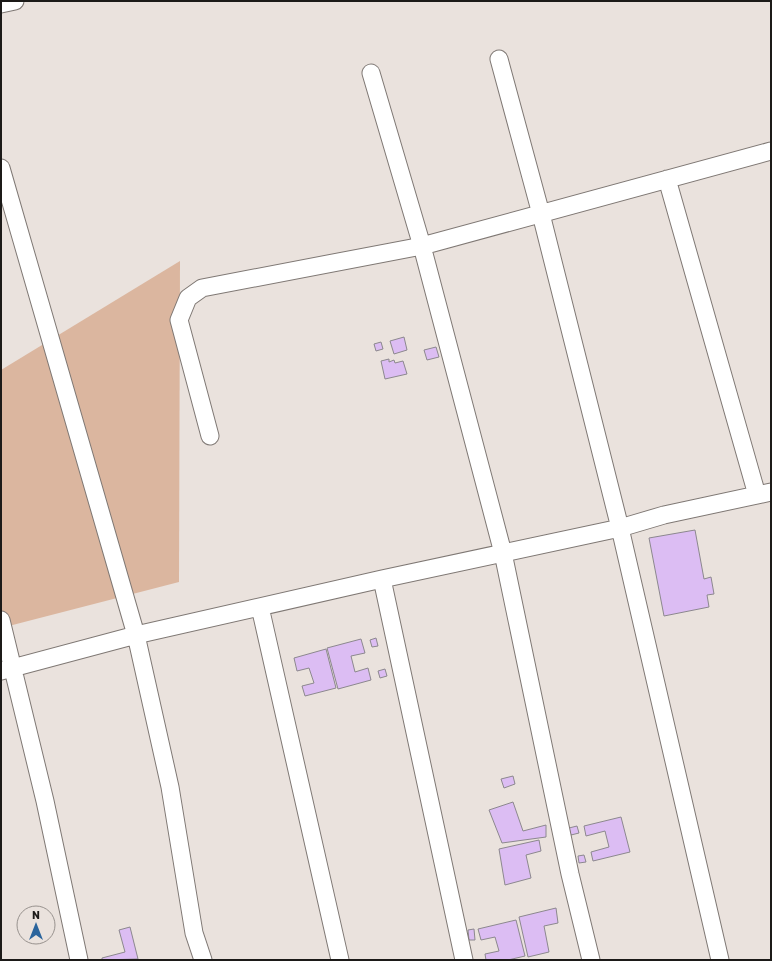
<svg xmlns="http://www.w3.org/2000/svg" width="772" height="961" font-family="Rubik,sans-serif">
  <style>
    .green { fill: #dbb69f }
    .building { fill: #dcbdf3; stroke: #8c888e }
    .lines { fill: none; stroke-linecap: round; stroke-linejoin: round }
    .minor-casing { stroke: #7f7874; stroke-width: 19 }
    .minor { stroke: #fff; stroke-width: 17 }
  </style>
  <rect width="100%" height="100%" fill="#eae2dd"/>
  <path class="green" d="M180,261L179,582L1,628V370Z"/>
  <path class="building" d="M404,337L407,350L394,354L390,341Z
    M381,342L383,349L376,351L374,344Z
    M436,347L439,357L427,360L424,350Z
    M389,359V362L394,360L395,363L403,361L407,374L385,379L381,361Z
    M695,530L704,579L711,577L714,594L707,595L709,607L664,616L649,538Z
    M376,638L378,646L372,647L370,640Z
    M361,639L365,653L351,656L355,672L368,668L371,680L338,689L327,648Z
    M326,649L336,688L305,696L302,686L314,683L309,668L297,671L294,658Z
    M385,669L387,676L380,678L378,671Z
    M513,776L515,784L504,788L501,779Z
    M513,802L523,831L546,825V837L502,843L489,810Z
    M621,817L630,852L593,861L591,852L609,847L605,831L586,836L584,826Z
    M577,826L579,833L571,835L569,828Z
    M539,840L541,851L526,855L531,878L505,885L499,849Z
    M584,855L586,862L579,863L578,856Z
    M556,908L558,923L544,926L549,952L528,957L519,917Z
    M516,920L525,956L508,960H486L485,954L499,951L495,937L481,940L478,929Z
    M130,927L138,959L102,960V958L125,952L119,930Z
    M474,929L475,940H469L468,930Z"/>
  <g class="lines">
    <defs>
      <path id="minor" d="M1,4L15,1
        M499,59L541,214L620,528L720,960
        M371,73L422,246L503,553L570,874L591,960
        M1,168L136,635L170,787L194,933L203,960
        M667,179L757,495
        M210,436L179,320L188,298L202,288L422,246L771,151
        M382,579L464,960
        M260,607L340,960
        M1,620L45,801L79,960
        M1,671L136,635L382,579L620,528L664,515L771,492"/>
    </defs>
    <use href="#minor" class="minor-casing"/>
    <use href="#minor" class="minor"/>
  </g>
  <rect width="772" height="961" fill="none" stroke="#1c1a18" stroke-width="4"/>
  <g transform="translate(36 925)"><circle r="19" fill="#eae2dd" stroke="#98928e"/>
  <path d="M0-3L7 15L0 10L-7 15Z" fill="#2b649c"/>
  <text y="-6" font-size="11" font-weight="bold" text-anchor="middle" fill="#1c1a18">N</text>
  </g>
</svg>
